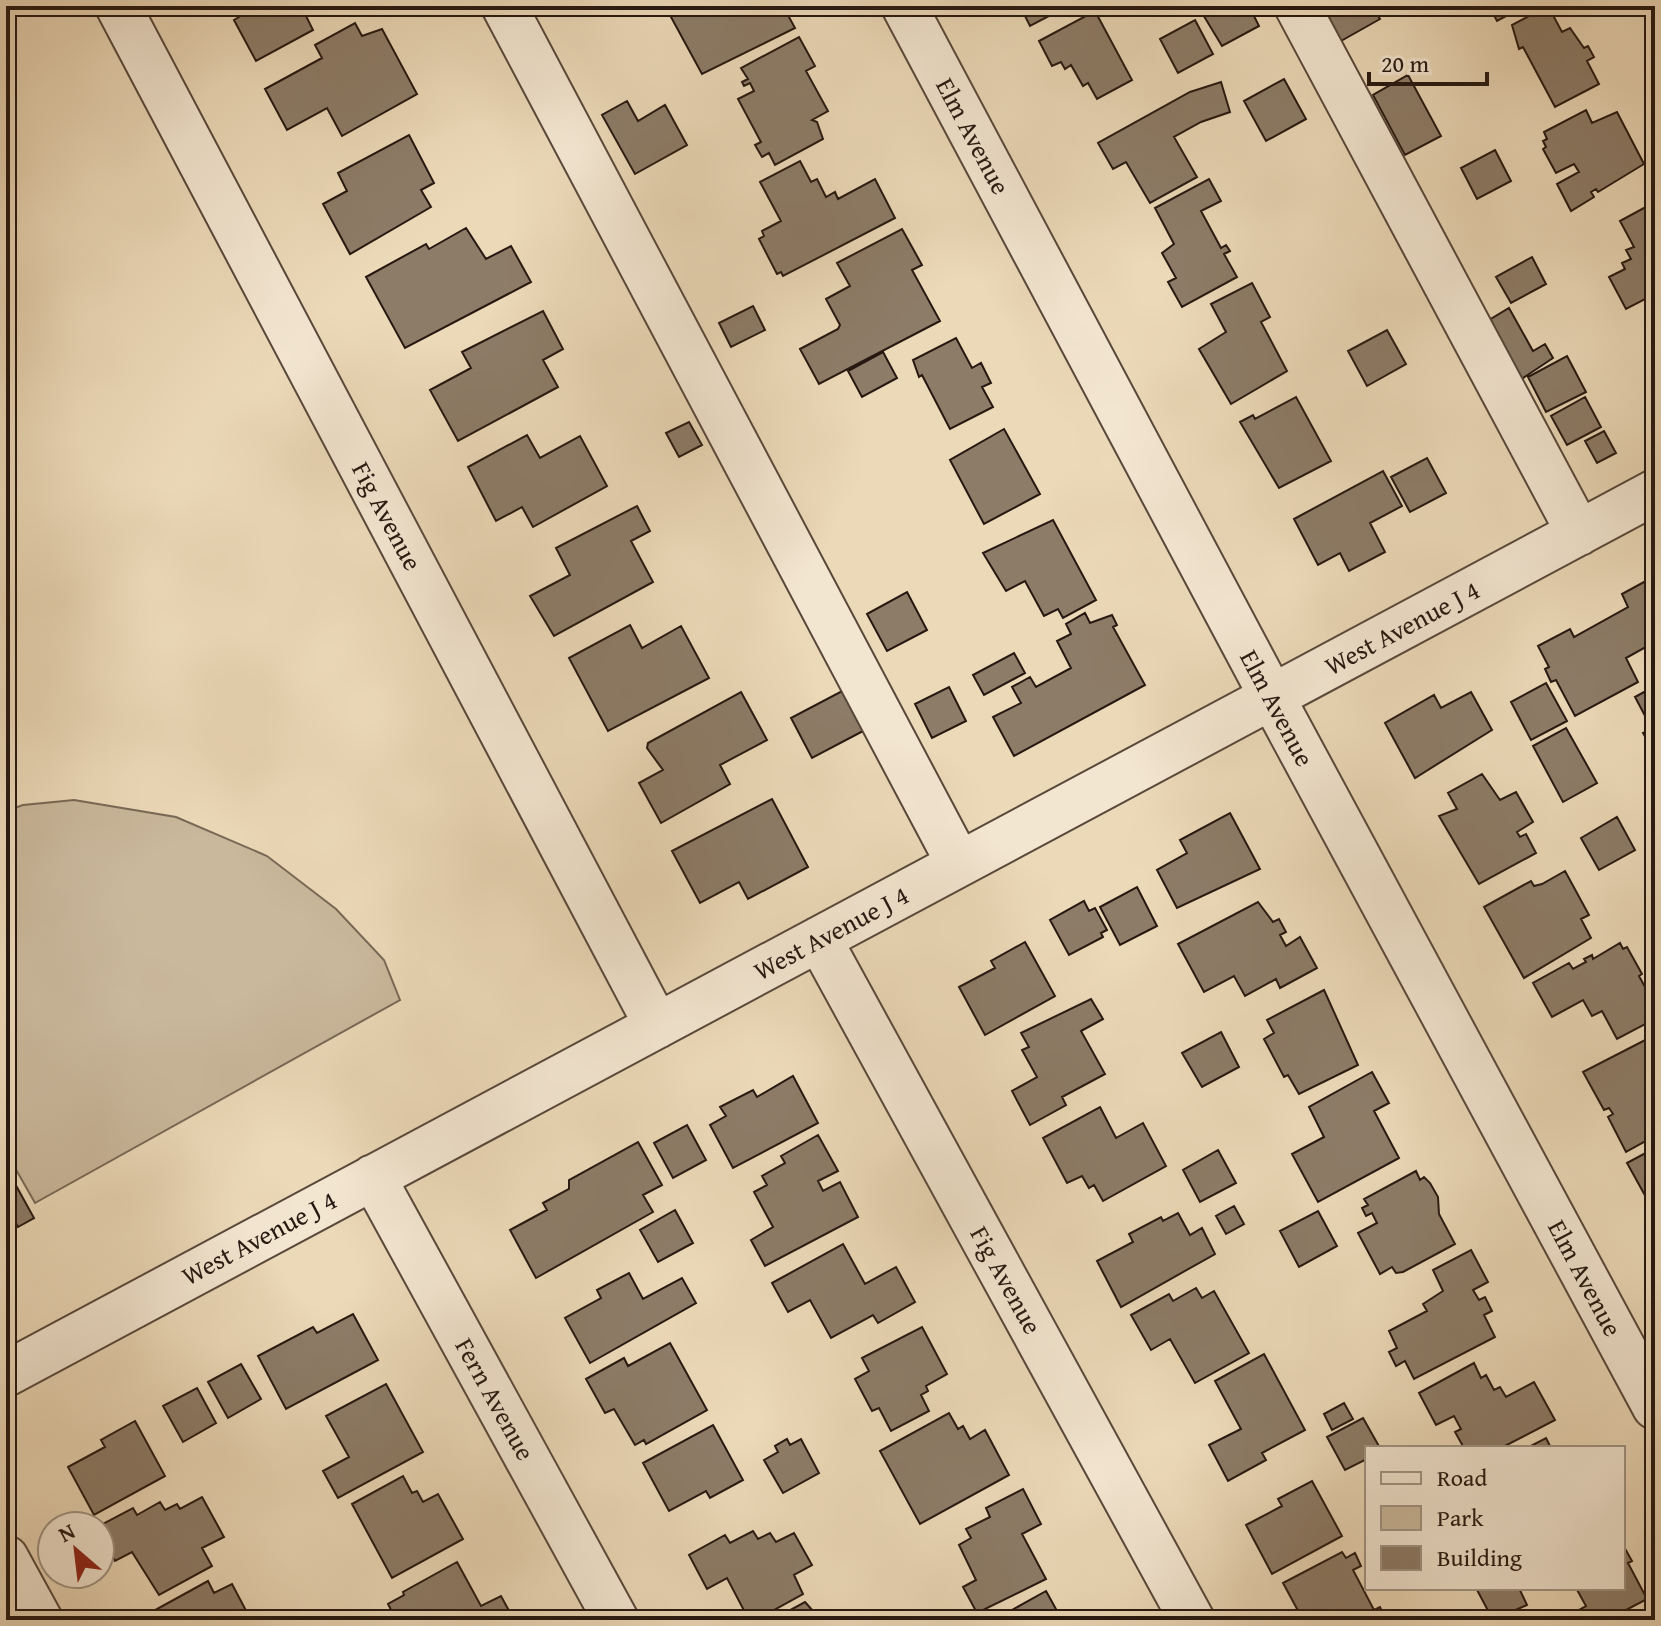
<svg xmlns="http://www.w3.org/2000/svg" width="1661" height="1626" font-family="'Gentium Book Plus',serif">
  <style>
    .green { fill: #cab89c; stroke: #786856; stroke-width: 2 }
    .building { fill: #8d7c68; stroke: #261811; stroke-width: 2 }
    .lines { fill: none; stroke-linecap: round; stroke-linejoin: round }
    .minor-casing { stroke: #58483b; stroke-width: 48 }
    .minor { stroke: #f3e6d1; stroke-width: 44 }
    .labels { text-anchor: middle; stroke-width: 6; stroke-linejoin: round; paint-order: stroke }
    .street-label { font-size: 26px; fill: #261811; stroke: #f3e6d1 }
  </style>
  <rect width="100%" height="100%" fill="#ecd9b8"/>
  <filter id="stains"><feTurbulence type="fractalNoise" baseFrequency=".0025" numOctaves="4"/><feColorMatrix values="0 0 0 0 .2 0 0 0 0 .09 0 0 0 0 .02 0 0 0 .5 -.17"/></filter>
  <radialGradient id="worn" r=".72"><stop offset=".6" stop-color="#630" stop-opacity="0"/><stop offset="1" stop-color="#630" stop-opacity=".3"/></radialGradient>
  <path class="green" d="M74,800L176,817L267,856L336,909L384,960L400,1000L35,1203L6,1152V811L23,805Z"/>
  <path class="building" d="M257,6H310L303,10L313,30L256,61L234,20Z
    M665,6H783L795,28L702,74Z
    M1020,6H1068L1030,26Z
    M1204,6H1249L1259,26L1222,46L1199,8Z
    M1322,6H1372L1380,19L1341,41Z
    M1489,6H1525L1497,21Z
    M1548,6L1562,32L1570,28L1584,48L1588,46L1594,57L1587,61L1599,84L1555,107L1523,47L1519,49L1512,25Z
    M1095,11L1132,80L1097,99L1088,83L1083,86L1071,65L1065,69L1061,62L1052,66L1039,41Z
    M1195,20L1213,54L1178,73L1160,39Z
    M355,23L362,36L382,29L417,94L342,136L327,108L287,130L265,89L322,58L315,45Z
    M799,37L815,66L806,71L828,111L812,120L817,122L823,139L775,165L769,153L762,157L755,145L761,142L738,99L754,91L750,83L744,86L742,82L748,79L741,68Z
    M1408,75L1441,136L1405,155L1373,95Z
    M1284,79L1306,119L1266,141L1244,101Z
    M1221,82L1230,112L1201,122L1174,137L1197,177L1150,203L1126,162L1113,169L1098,143L1190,92Z
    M627,101L638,121L665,105L687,145L635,174L602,115Z
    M1586,110L1592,123L1617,112L1644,164L1598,192L1596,189L1591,192L1594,197L1571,211L1557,184L1579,172L1574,164L1556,173L1543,149L1546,147L1543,141L1547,139L1544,132Z
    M409,135L434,183L421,190L431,207L350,254L323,204L347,191L338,173Z
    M1495,150L1511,181L1477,199L1461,168Z
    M800,161L811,182L817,179L826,197L835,192L838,199L875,179L895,218L783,276L781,272L777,274L759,239L764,236L762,231L781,221L760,182Z
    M1209,179L1221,201L1201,211L1221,248L1226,245L1230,251L1224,254L1237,277L1182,307L1168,282L1176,278L1162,253L1174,244L1155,208Z
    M1655,202V294L1626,309L1609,277L1625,269L1622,263L1631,259L1626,250L1634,247L1620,221Z
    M466,228L486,259L511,246L531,282L405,348L366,277L426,244L429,249Z
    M902,229L922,265L912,270L940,321L819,384L800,349L838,329L840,325L826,299L850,286L837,263Z
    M1532,257L1546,284L1511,303L1496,277Z
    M1252,283L1270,317L1261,322L1287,371L1231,404L1199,349L1226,332L1211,304Z
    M753,306L765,330L731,347L719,323Z
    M1509,308L1533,351L1545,344L1553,358L1517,382L1484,323Z
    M543,311L563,349L543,360L558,387L458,441L430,390L471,368L462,352Z
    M1387,330L1406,364L1367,386L1348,351Z
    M956,338L972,368L981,363L991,383L982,387L993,407L950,429L922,375L919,377L913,360Z
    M883,352L897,378L862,397L848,371Z
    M1567,356L1586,392L1546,412L1528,377Z
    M1296,397L1331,461L1279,488L1240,422L1253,415L1255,419Z
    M1585,397L1601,427L1567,445L1551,416Z
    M689,422L702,445L679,457L666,433Z
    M1004,429L1040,494L984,524L950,460Z
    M1604,431L1616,453L1597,463L1585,441Z
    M527,435L540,458L580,436L607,486L533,527L522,507L496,521L468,467Z
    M1427,458L1446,493L1410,512L1391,477Z
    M1383,471L1402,506L1370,523L1385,552L1349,571L1340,553L1318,565L1294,519Z
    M637,506L650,531L631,541L653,582L554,636L530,596L570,575L556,548Z
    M1053,520L1096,600L1063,618L1058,609L1044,616L1025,581L1006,591L983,553Z
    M1655,576V642L1626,658L1638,682L1575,716L1556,680L1551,682L1545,669L1549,667L1538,646L1570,629L1574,637L1628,607L1622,594Z
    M907,592L927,630L887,651L867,614Z
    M1085,613L1090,623L1112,615L1117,625L1113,627L1145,685L1014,756L993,717L1021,703L1012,687L1030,677L1036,687L1071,668L1057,641L1071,634L1066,624Z
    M630,625L642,648L681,626L709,678L608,731L569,658Z
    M1014,653L1025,673L984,695L973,675Z
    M1546,683L1567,721L1531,740L1511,702Z
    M1655,686V754L1643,733L1652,729L1635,697Z
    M949,687L966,721L932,738L915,704Z
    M844,690L865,730L812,758L791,718Z
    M741,692L767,740L720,765L730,784L661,823L639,783L663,770L647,748L648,743Z
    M1471,692L1492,730L1415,778L1385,723L1434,695L1441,708Z
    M1566,728L1597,783L1563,802L1533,746Z
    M1482,774L1500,800L1516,792L1533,822L1517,832L1520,837L1526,834L1536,853L1479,884L1439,816L1457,809L1448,793Z
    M772,799L808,867L748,899L739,882L700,903L672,851Z
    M1230,813L1260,869L1177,908L1157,870L1187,853L1180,840Z
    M1617,817L1635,850L1599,870L1581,838Z
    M1565,871L1589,915L1581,919L1591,938L1524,978L1484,907L1531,881L1534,886L1542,884Z
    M1137,887L1157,926L1120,945L1100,907Z
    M1084,901L1089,911L1095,908L1107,930L1101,933L1103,937L1069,955L1050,920Z
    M1258,902L1273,922L1279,919L1286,932L1280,935L1286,946L1300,937L1317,968L1280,988L1276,979L1245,996L1234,976L1204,992L1178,944Z
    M1025,942L1055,996L985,1035L959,987L995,968L991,961Z
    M1620,943L1623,949L1627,947L1642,974L1639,976L1655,1005V1019L1617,1039L1602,1011L1592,1016L1583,1000L1552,1017L1533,983L1569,963L1573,969L1586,962L1584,959L1592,955L1593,959Z
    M1324,990L1358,1065L1299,1094L1288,1075L1284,1077L1264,1039L1274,1033L1267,1020Z
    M1091,999L1103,1019L1081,1031L1105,1074L1062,1097L1066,1105L1030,1125L1012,1091L1037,1077L1022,1050L1029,1047L1021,1033Z
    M1221,1032L1239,1067L1202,1087L1182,1053Z
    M1655,1035V1136L1626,1152L1608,1117L1613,1114L1609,1108L1604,1110L1583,1072Z
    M1372,1072L1389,1103L1374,1111L1399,1158L1318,1202L1292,1154L1324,1137L1309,1107Z
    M793,1076L818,1123L733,1168L710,1125L726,1116L720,1107L753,1090L757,1097Z
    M1100,1107L1116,1138L1143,1123L1166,1166L1103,1201L1094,1185L1089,1188L1082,1176L1067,1183L1043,1138Z
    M687,1125L706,1160L673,1178L654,1143Z
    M818,1135L838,1171L818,1181L823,1191L840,1182L858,1217L765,1266L751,1240L773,1227L754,1192L767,1185L762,1176L785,1163L781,1156Z
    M638,1142L662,1185L643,1195L653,1212L536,1278L510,1230L547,1210L543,1203L569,1189V1180Z
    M1655,1148V1194L1647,1199L1627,1163Z
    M1218,1150L1236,1183L1200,1202L1183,1170Z
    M8,1171L34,1218L18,1227L6,1205Z
    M1416,1171L1420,1180L1424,1177L1430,1183L1438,1197L1439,1214L1455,1244L1403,1272L1396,1273L1392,1267L1380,1274L1358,1233L1377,1223L1372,1213L1366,1216L1362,1208L1368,1205L1364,1199Z
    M1234,1206L1244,1224L1226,1234L1216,1216Z
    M675,1210L693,1243L658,1262L640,1230Z
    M1318,1211L1337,1246L1299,1267L1280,1231Z
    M1178,1213L1190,1235L1202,1228L1215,1254L1121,1307L1097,1261L1133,1242L1129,1234L1161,1217L1163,1221Z
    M843,1244L865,1284L896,1267L915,1302L878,1323L873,1315L831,1338L810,1300L788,1312L772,1283Z
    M1471,1250L1488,1282L1473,1290L1479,1300L1485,1297L1492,1311L1484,1315L1495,1337L1414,1379L1405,1361L1396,1366L1389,1352L1397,1348L1389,1331L1427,1311L1423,1304L1443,1291L1433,1270Z
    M629,1273L643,1299L682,1278L696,1303L590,1363L565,1318L601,1298L597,1290Z
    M1196,1288L1202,1298L1214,1291L1249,1353L1195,1383L1170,1339L1151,1350L1131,1315L1169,1294L1173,1301Z
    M353,1314L378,1360L286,1409L258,1356L313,1327L317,1333Z
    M922,1327L947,1374L926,1386L928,1391L921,1395L929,1411L891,1431L879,1408L872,1411L855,1379L869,1371L862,1358Z
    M670,1343L707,1410L646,1444L644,1440L635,1445L614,1409L605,1413L586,1379L624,1358L628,1366Z
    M1264,1354L1305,1430L1262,1453L1266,1460L1228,1481L1209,1445L1241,1429L1215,1381Z
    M1474,1363L1481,1378L1486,1375L1494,1390L1500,1387L1506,1397L1534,1382L1555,1420L1501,1448H1464L1455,1432L1461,1429L1454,1416L1436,1425L1419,1393Z
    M241,1364L261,1399L228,1418L208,1382Z
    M386,1384L423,1452L338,1498L323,1471L349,1457L326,1416Z
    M197,1388L216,1423L183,1442L163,1406Z
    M1344,1403L1353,1419L1332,1430L1324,1414Z
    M949,1413L958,1429L963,1426L970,1439L985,1430L1009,1475L920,1524L880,1451Z
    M1363,1418L1380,1448H1367V1459L1345,1470L1327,1437Z
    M135,1421L165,1476L94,1515L68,1467L105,1447L101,1440Z
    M713,1425L743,1480L710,1498L706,1491L669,1511L643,1463Z
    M1546,1438L1551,1448H1527Z
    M787,1439L790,1445L801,1439L819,1473L783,1493L764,1460L778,1452L775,1446Z
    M403,1476L412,1493L417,1491L423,1502L438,1494L463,1539L392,1578L352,1504Z
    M1312,1481L1342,1536L1272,1574L1246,1525L1282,1506L1278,1499Z
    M1023,1489L1041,1524L1022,1534L1046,1579L977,1613L963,1587L976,1580L959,1545L971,1538L966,1529L990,1517L986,1508Z
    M202,1497L224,1537L202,1548L212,1566L159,1595L132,1552L115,1561L100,1534L99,1526L133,1508L137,1515L160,1502L165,1510L177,1504L180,1509Z
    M753,1531L758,1539L770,1533L776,1542L794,1533L812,1565L794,1575L803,1594L756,1620H749L727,1578L707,1589L689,1555L725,1535L730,1543Z
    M1623,1545L1632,1561L1628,1563L1647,1599L1607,1620H1584L1579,1610L1586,1606L1576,1588H1623Z
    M1342,1552L1346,1558L1355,1553L1361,1566L1353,1570L1374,1610L1380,1607L1386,1620H1303L1283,1583Z
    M457,1562L481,1606L501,1596L514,1620H396L388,1604L404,1595L403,1592Z
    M208,1581L214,1593L232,1584L251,1620H151L148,1614Z
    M1476,1588H1519L1527,1605L1493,1620Z
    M1046,1591L1062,1620H994Z
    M805,1602L821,1620H772Z"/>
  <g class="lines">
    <defs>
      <path id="minor" d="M118,6L657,1026
        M504,6L959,864
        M904,6L1272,697L1655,1407
        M1297,6L1579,533
        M819,939L1192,1620
        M373,1177L616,1620
        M6,1374L1655,492
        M6,1558L40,1620"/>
    </defs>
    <use href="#minor" class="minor-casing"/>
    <use href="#minor" class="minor"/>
  </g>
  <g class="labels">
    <g class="street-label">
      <text transform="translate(973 136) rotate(62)" y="9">Elm Avenue</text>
      <text transform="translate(387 516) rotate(62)" y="9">Fig Avenue</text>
      <text transform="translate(1402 628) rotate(-28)" y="9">West Avenue J 4</text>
      <text transform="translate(1277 708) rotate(62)" y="9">Elm Avenue</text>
      <text transform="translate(831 933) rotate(-28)" y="9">West Avenue J 4</text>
      <text transform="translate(259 1238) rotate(-28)" y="9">West Avenue J 4</text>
      <text transform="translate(1585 1278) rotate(62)" y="9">Elm Avenue</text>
      <text transform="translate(1006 1280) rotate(61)" y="9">Fig Avenue</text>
      <text transform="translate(495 1399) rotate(61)" y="9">Fern Avenue</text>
    </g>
  </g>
  <rect width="1661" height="1626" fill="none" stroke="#ecd9b8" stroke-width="32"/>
  <rect x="8" y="8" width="1645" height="1610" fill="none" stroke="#261811" stroke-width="4"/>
  <rect x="16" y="16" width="1629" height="1594" fill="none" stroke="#261811" stroke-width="2"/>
  <rect x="1365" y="1446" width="260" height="144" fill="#f3e6d1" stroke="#a19484" stroke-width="2"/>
  <rect x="1381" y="1472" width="40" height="12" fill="#f3e6d1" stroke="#a19484" stroke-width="2"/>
  <text x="1437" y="1486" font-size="24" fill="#261811">Road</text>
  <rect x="1381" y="1506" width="40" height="24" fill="#cab89c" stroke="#a19484" stroke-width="2"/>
  <text x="1437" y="1526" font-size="24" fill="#261811">Park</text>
  <rect x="1381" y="1546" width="40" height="24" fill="#8d7c68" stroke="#a19484" stroke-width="2"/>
  <text x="1437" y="1566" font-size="24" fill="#261811">Building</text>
  <g transform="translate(76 1550) rotate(332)"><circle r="38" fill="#f3e6d1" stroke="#a19484" stroke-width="2"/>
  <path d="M0-6L14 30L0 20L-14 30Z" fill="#8f2418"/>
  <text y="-12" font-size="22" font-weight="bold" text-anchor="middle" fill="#261811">N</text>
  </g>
  <path d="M1369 72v12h118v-12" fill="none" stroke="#261811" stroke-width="4"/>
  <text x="1381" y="72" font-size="24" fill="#261811" stroke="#f3e6d1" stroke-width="6" paint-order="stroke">20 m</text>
  <rect width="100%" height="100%" filter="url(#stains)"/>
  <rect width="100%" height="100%" fill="url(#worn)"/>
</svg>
